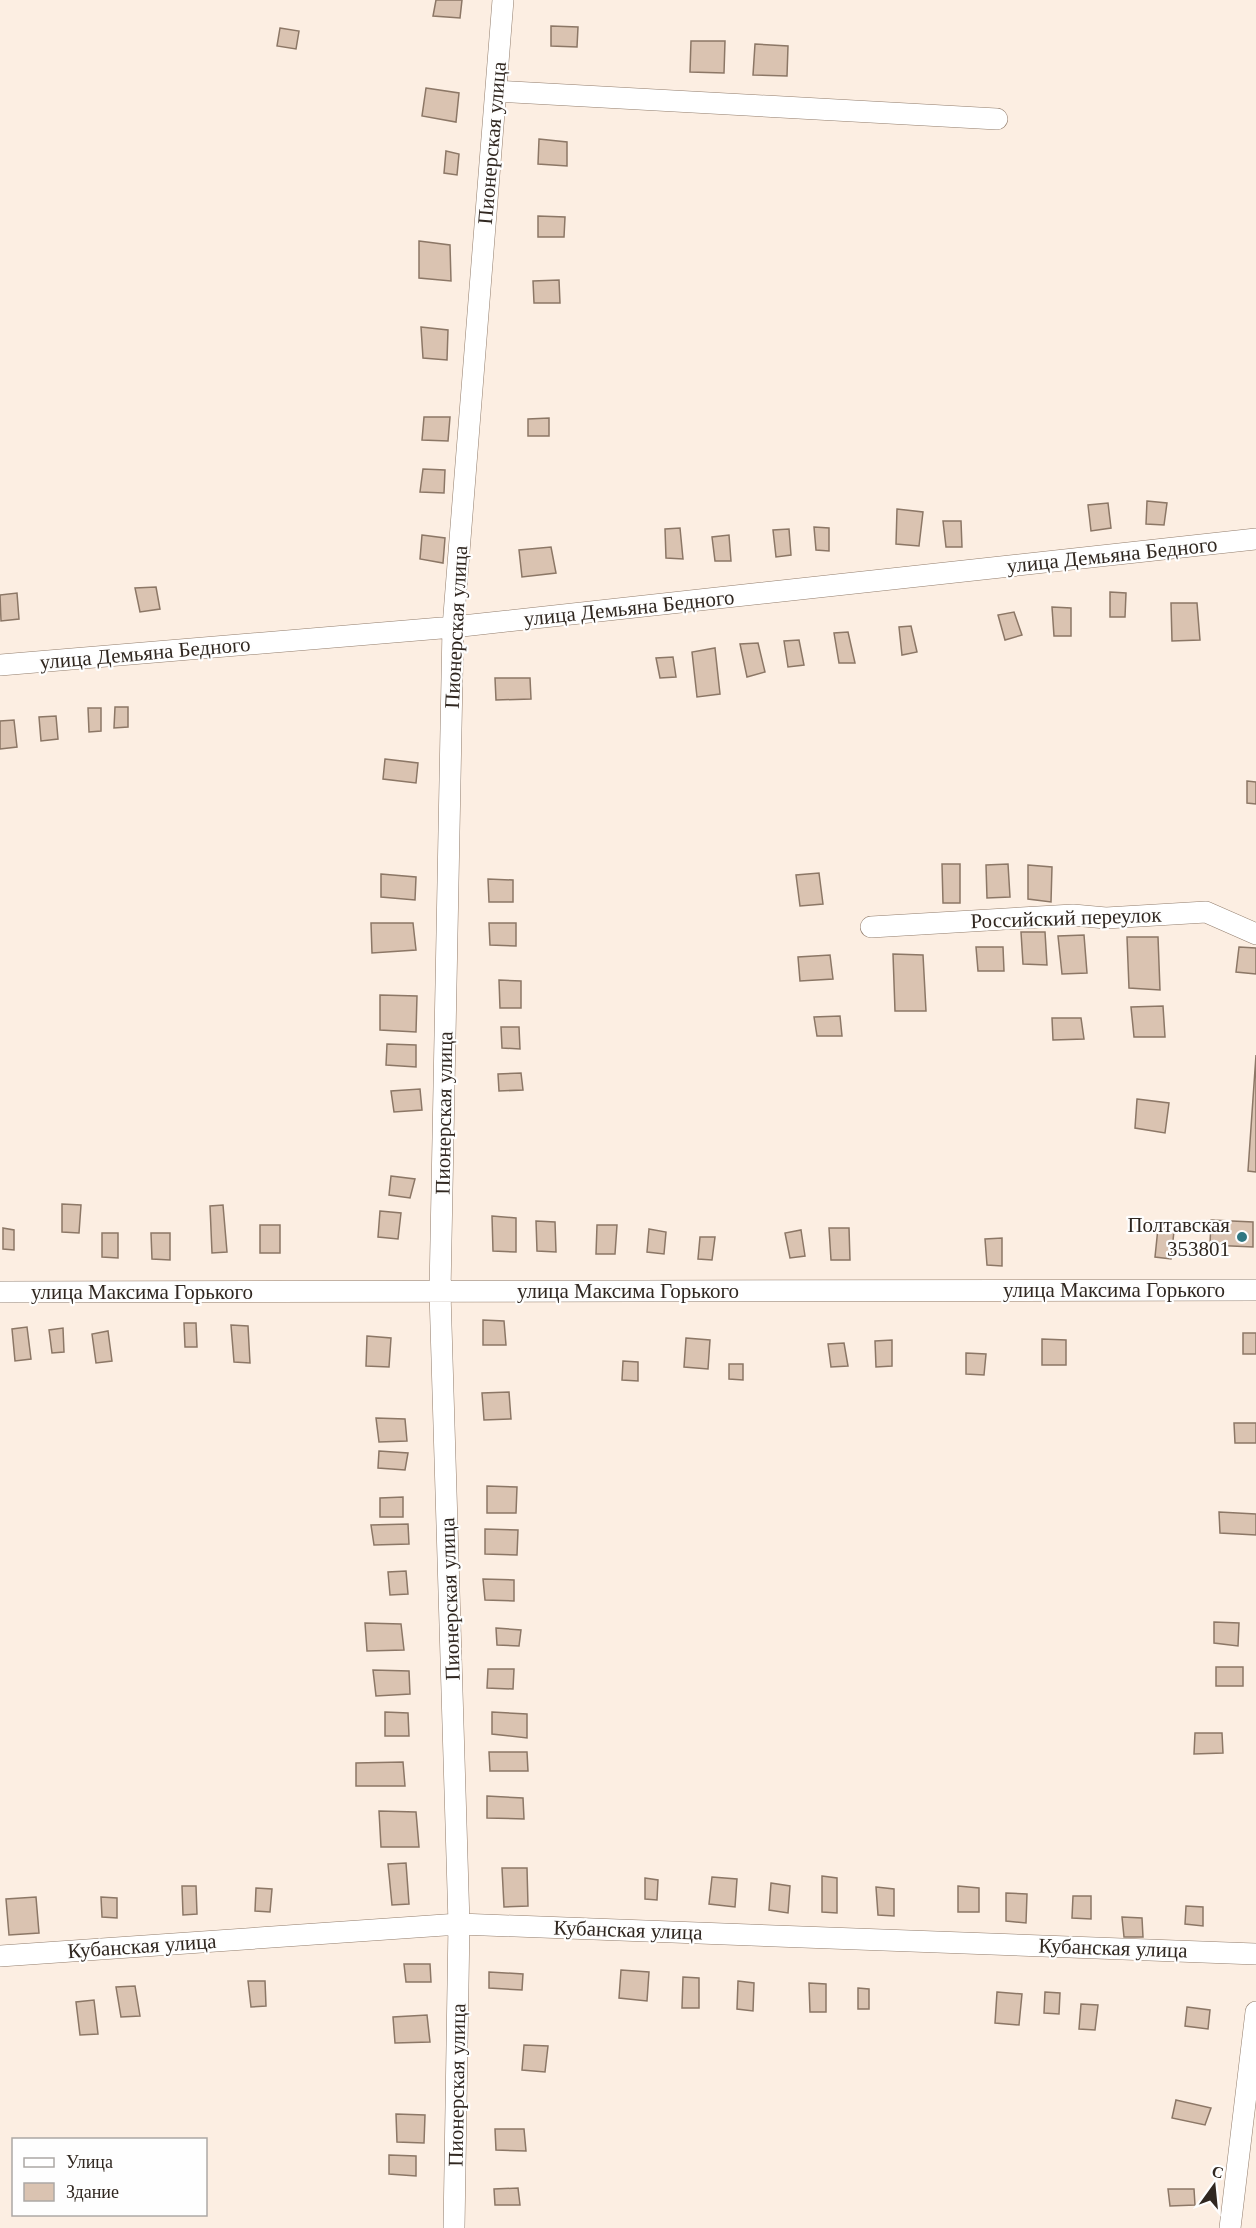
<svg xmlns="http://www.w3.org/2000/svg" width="1256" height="2228" font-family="'Times New Roman',serif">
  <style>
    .building { fill: #dac3b1; stroke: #8c7766; stroke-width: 1.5 }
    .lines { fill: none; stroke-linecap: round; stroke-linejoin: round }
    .minor-casing { stroke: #927d6c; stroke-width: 22 }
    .minor { stroke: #fff; stroke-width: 21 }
    .poi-dot { fill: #307782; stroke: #fefefe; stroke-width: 2 }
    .labels { text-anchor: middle; stroke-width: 4.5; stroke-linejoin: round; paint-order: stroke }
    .street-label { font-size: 21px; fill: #302720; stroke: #fefefe }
    .poi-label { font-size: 21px; fill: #302720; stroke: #fefefe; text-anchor: end }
  </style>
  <rect width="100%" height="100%" fill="#fceee2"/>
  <path class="building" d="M436,0H462L460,18L433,16Z
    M551,26L578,27L577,47L551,46Z
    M280,28L299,31L296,49L277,46Z
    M691,41H725L724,73L690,72Z
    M755,44L788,46L787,76L753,75Z
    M426,88L459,93L456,122L422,116Z
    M539,139L567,142V166L538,164Z
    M446,151L459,154L457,175L444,173Z
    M538,216L565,217L564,237H538Z
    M419,241L450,245L451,281L419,278Z
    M559,280L560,303H534L533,281Z
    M421,327L448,330L447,360L423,358Z
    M424,417H450L448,441L422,440Z
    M549,418V436H528V419Z
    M423,469L445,470L444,493L420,492Z
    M1147,501L1167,503L1164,525L1146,524Z
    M1108,503L1111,528L1091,531L1088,505Z
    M897,509L923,512L919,546L896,544Z
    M943,521H961L962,547H946Z
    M814,527L829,528V551L816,550Z
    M680,528L683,559L666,558L665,529Z
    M789,529L791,555L776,557L773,530Z
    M422,535L445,538L443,563L420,559Z
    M729,535L731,561H715L712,537Z
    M551,547L556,573L522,577L519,550Z
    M156,587L160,609L140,612L135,588Z
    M1110,592L1126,593L1125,617H1110Z
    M17,593L19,619L1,621L0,595Z
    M1171,603H1197L1200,640L1172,641Z
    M1052,607L1071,608V636H1054Z
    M1014,612L1022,635L1005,640L998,615Z
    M911,626L917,652L902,655L899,627Z
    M848,632L855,663H839L834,633Z
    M799,640L804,665L788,667L784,641Z
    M758,643L765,672L747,677L740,644Z
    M715,648L720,694L697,697L692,652Z
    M673,657L676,677L660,678L656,658Z
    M495,678H530L531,699L496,700Z
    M115,707H128V727L114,728Z
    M88,708H101V731L89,732Z
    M56,716L58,739L41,741L39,717Z
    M14,720L17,747L0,749V721Z
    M385,759L418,763L416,783L383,779Z
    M1247,781L1256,782V804L1247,803Z
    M942,864H960V903H943Z
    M1008,864L1010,897L987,898L986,865Z
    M1028,865L1052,867L1051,902L1028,899Z
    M819,873L823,904L800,906L796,875Z
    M381,874L416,877L415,900L381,897Z
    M488,879L513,880V902H489Z
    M371,923H413L416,950L372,953Z
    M489,923H516V946L490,945Z
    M1021,932H1045L1047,965L1023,964Z
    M1084,935L1087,973L1062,974L1058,936Z
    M1127,937H1158L1160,990L1129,988Z
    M976,947H1003L1004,971H978Z
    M1239,947L1256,948V974L1236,972Z
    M893,954L923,955L926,1011H895Z
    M830,955L833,979L800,981L798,957Z
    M499,980L521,981V1008H500Z
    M380,995L417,996L416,1032L380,1030Z
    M1163,1006L1165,1037H1134L1131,1007Z
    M840,1016L842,1036H817L814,1017Z
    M1052,1018H1081L1084,1039L1053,1040Z
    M501,1027H519L520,1049L502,1048Z
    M387,1044L416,1045V1067L386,1065Z
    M1256,1055V1172L1248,1171Z
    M521,1073L523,1090L499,1091L498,1074Z
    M420,1089L422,1110L394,1112L391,1091Z
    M1137,1099L1169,1103L1165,1133L1135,1128Z
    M391,1176L415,1179L410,1198L389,1195Z
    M62,1204L81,1205L79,1233L62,1232Z
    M223,1205L227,1252L212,1253L210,1206Z
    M380,1211L401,1213L398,1239L378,1237Z
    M492,1216L516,1218V1252L493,1251Z
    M1211,1220L1253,1222V1247L1210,1245Z
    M536,1221L555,1222L556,1252L537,1251Z
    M260,1225H280V1253H260Z
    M597,1225H617L615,1254H596Z
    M3,1228L14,1230V1250L3,1249Z
    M829,1228H849L850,1260H831Z
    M1158,1228L1174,1231L1171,1259L1155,1257Z
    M649,1229L666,1232L664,1254L647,1252Z
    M801,1230L805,1256L790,1258L785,1233Z
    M102,1233H118V1258L102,1257Z
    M151,1233H170V1260L152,1259Z
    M700,1237H715L712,1260L698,1259Z
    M1002,1238V1266L987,1265L985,1239Z
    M483,1320L504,1321L506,1345H483Z
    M184,1323H196L197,1347H185Z
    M231,1325L248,1326L250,1363L234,1362Z
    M27,1327L31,1359L15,1361L12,1329Z
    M63,1328L64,1352L52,1353L49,1330Z
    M108,1331L112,1361L96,1363L92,1334Z
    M1243,1333H1256V1354H1243Z
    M367,1336L391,1338L389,1367L366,1366Z
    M686,1338L710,1340L708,1369L684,1367Z
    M1042,1339L1066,1340V1365H1042Z
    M892,1340V1366L876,1367L875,1341Z
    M844,1343L848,1366L831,1367L828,1344Z
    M966,1353L986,1354L984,1375L966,1374Z
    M623,1361L638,1362V1381L622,1380Z
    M729,1364H743V1380L729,1379Z
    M509,1392L511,1419L484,1420L482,1393Z
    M376,1418L405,1419L407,1441L379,1442Z
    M1234,1423H1256V1443H1235Z
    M379,1451L408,1453L405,1470L378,1468Z
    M487,1486L517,1487L516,1513H487Z
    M403,1497V1517H380V1498Z
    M1219,1512L1256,1514V1535L1220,1533Z
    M408,1524L409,1544L374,1545L371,1525Z
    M485,1529L518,1530L517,1555L485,1554Z
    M406,1571L408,1594L390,1595L388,1572Z
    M483,1579L514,1580V1601L485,1600Z
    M1214,1622L1239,1623L1238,1646L1214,1643Z
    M365,1623L401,1624L404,1650L367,1651Z
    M496,1628L521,1630L519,1646L497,1645Z
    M1216,1667H1243V1686H1216Z
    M488,1669H514L513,1689L487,1688Z
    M373,1670L409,1671L410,1694L376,1696Z
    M385,1712L408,1713L409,1736H385Z
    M492,1712L527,1714V1738L492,1734Z
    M1195,1733H1222L1223,1753L1194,1754Z
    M489,1752H527L528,1771H490Z
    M403,1762L405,1786H356V1763Z
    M487,1796L523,1798L524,1819L487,1818Z
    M379,1811L416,1812L419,1847H381Z
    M406,1863L409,1904L392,1905L388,1864Z
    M502,1868H527L528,1906L504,1907Z
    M822,1876L837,1878V1913L822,1912Z
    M712,1877L737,1879L735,1907L709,1904Z
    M645,1878L658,1880L657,1900L645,1899Z
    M771,1883L790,1886L788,1913L769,1910Z
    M182,1886H196L197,1914L183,1915Z
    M958,1886L979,1888V1912H958Z
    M876,1887L894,1889V1916L878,1915Z
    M256,1888L272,1889L270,1912L255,1911Z
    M1006,1893L1027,1894L1026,1923L1006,1921Z
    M1073,1896H1091V1919L1072,1918Z
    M36,1897L39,1933L9,1935L6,1899Z
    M101,1897L117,1898V1918L102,1917Z
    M1186,1906L1203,1907V1926L1185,1924Z
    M1122,1917L1142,1918L1143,1937H1124Z
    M404,1964H430L431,1982H406Z
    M621,1970L649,1972L647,2001L619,1998Z
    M489,1972L523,1974L522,1990L489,1988Z
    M683,1977L699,1978V2008H682Z
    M248,1981H265L266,2006L251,2007Z
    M738,1981L754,1983L753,2011L737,2009Z
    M809,1983L826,1984V2012H810Z
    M135,1986L140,2016L121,2017L116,1987Z
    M858,1988L869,1989V2009H858Z
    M997,1992L1022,1994L1019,2025L995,2023Z
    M1045,1992L1060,1993L1059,2014L1044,2013Z
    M94,2000L98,2034L80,2035L76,2002Z
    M1081,2004L1098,2005L1095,2030L1079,2029Z
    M1187,2007L1210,2010L1208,2029L1185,2026Z
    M427,2015L430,2042L395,2043L393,2017Z
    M524,2045L548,2046L545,2072L522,2070Z
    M1176,2100L1211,2108L1205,2125L1172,2118Z
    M396,2114L425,2115L424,2143L397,2142Z
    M495,2129H524L526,2151L496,2150Z
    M389,2155L416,2156V2176L389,2174Z
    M518,2188L520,2205H495L494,2189Z
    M1168,2189H1194L1195,2205L1170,2206Z"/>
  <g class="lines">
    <defs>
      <path id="minor" d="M496,91L997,119
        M0,665L453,627L1256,539
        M871,927L1073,915L1106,918L1206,912L1256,934
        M0,1292L1256,1290
        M0,1956L459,1924L1256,1954
        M454,2228L459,1924L440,1292L453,627L503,0
        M1230,2228L1256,2012"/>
    </defs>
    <use href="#minor" class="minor-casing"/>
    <use href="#minor" class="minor"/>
  </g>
  <circle class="poi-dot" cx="1242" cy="1237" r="6"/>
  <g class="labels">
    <g class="street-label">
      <text transform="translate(492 143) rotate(-85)" y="7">Пионерская улица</text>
      <text transform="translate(1112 555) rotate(-6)" y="7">улица Демьяна Бедного</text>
      <text transform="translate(629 608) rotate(-6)" y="7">улица Демьяна Бедного</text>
      <text transform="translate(456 627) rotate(-87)" y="7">Пионерская улица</text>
      <text transform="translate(145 653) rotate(-5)" y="7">улица Демьяна Бедного</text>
      <text transform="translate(1066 918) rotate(-2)" y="7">Российский переулок</text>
      <text transform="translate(444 1113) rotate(-89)" y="7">Пионерская улица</text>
      <text x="1114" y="1297">улица Максима Горького</text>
      <text x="628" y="1298">улица Максима Горького</text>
      <text x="142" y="1299">улица Максима Горького</text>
      <text transform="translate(450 1599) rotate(-92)" y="7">Пионерская улица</text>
      <text transform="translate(628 1930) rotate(2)" y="7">Кубанская улица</text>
      <text transform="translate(142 1946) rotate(-4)" y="7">Кубанская улица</text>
      <text transform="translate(1113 1948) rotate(2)" y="7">Кубанская улица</text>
      <text transform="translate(457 2085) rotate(-89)" y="7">Пионерская улица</text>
    </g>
    <g class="poi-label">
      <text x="1230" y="1232">Полтавская<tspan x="1230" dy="24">353801</tspan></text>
    </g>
  </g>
  <rect x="12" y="2138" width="195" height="78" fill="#fefefe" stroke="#aca8a5" stroke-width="1.5"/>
  <rect x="24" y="2158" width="30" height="9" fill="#ffffff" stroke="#aca8a5" stroke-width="1.5"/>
  <text x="66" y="2168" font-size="18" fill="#302720">Улица</text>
  <rect x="24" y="2183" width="30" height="18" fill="#dac3b1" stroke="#aca8a5" stroke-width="1.5"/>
  <text x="66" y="2198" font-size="18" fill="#302720">Здание</text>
  <g transform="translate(1214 2186) rotate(15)" stroke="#fefefe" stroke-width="4.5" paint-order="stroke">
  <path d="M0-4.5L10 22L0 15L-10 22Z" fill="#302720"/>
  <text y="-9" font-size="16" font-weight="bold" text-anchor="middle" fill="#302720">С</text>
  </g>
</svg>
